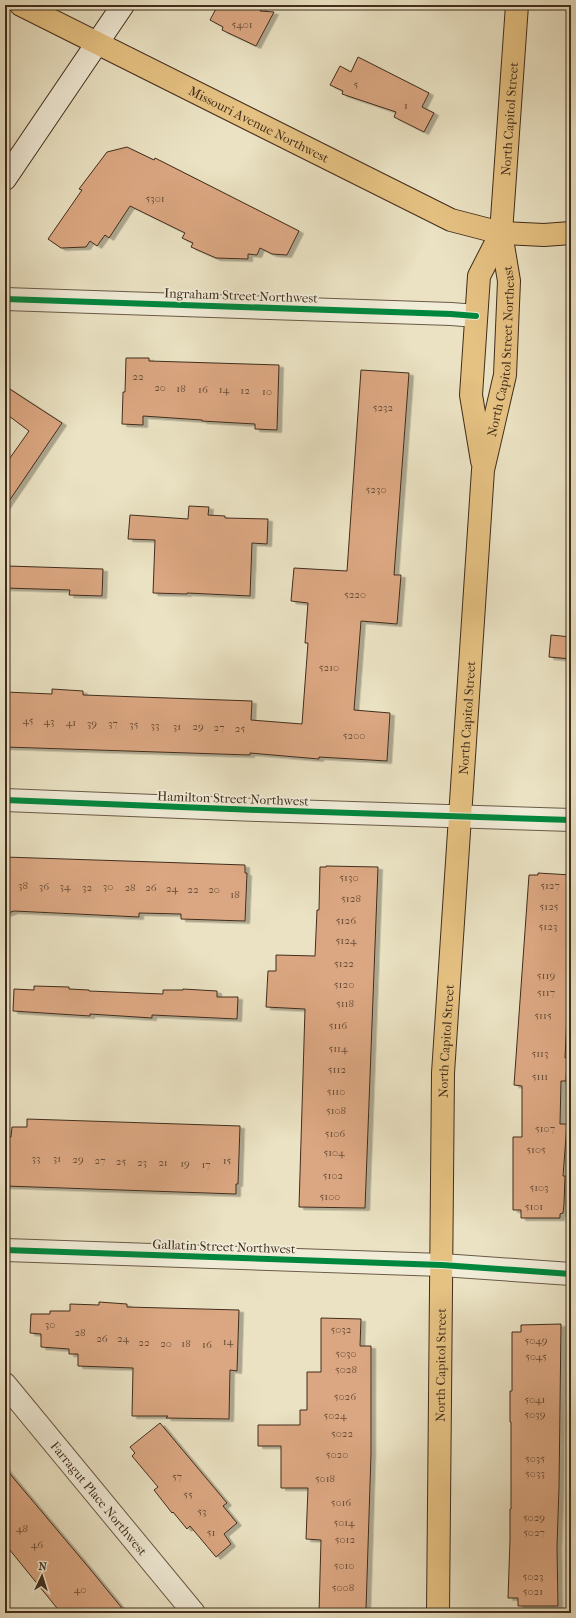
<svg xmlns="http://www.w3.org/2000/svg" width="576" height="1618" font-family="'IM FELL French Canon',serif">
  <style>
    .building { fill: #dba782; stroke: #412d1c; filter: url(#shadow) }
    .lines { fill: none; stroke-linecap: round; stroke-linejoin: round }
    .minor-casing { stroke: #6b5a46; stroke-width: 24 }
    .secondary-casing { stroke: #412d1c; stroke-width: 24 }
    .primary-casing { stroke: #412d1c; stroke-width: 24 }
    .minor { stroke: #f1ecd8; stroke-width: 22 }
    .secondary { stroke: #f1ecd8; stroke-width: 22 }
    .primary { stroke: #e5c182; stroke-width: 22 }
    .cycleway-casing { stroke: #f1ecd8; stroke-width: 8 }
    .cycleway { stroke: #00873e; stroke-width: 6 }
    .labels { text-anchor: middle; stroke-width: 3.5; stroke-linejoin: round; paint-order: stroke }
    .number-label { font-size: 11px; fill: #684c36 }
    .street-label { font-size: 13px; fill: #412d1c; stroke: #f1ecd8 }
  </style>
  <defs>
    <filter id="shadow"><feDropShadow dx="4.5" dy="2.5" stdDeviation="0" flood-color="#0004"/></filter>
  </defs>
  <rect width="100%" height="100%" fill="#eae2c3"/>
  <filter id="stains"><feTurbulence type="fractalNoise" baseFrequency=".005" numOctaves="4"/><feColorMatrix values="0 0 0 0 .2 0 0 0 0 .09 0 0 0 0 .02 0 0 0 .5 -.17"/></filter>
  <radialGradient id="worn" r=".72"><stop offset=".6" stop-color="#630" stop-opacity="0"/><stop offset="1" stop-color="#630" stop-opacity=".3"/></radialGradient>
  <path class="building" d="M218,5H264L260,11L274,12L256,46L222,30L223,27L210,20Z
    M358,57L429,93L422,107L434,113L424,132L394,117L396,112L342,94L343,91L330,85L340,66L351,72Z
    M127,147L154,160L155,158L299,231L287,255L272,254L260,248L257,255L248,254V259L216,258L191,247L193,243L182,238L185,233L130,206L109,238L105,235L97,246L90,241L86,247L61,248L48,239L82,190L79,189L107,152Z
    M126,358H149V361L279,365L277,430L255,429V424L202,421V420L143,416V425L122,424L123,392H125Z
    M361,370L409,373L394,575H401L397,624L361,621L354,710L390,713L387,761L319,757V759L250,753V755L5,747V692L52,694V689L83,691V695L252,701L251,720L302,724L308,643H305L308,603L291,601L294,568L347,571Z
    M5,386L62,423L5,507V465L29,431L5,413Z
    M189,506L209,507L208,515L225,516V518L268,519L267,544L252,543L250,596L187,593V594L153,593L155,540L128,539L130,515L188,519Z
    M7,566L103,569L102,596L69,595L70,590L6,588Z
    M551,635L571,637V659L549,657Z
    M5,857L245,865V873H247L245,921L181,919V914L139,913V917L14,911L5,914Z
    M326,866L378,867L365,1208L299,1207L305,1009L266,1007L268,971H276V955L315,956L317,910H319L320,867H326Z
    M538,873L571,875V994H568L565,1058H567L566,1081H561L560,1124H567L563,1176H565L564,1204L563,1213L560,1214V1218H521V1210H513V1137H522V1086L514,1085L529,875H538Z
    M34,986L69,987V989L89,990V991L163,994V990H183V989L217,991V997H238L237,1019L152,1015V1018L90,1014V1016L13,1011L14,989L34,990Z
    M27,1119L240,1126L238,1184H236V1194L5,1186V1136L11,1137L12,1127H27Z
    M99,1302L127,1304V1307L239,1310L237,1371L230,1370L229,1419L166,1418L168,1416H132L133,1368L78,1366V1354H69V1349L41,1347V1334L30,1333L31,1314H50V1311H70V1304L99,1305Z
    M321,1318L361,1319L360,1346H371V1454L366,1609H356V1613H319L321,1540L306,1539L308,1488H281V1446H258V1425H300V1410H307V1372H321Z
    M561,1324L559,1488L557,1547L558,1606H518V1598H508L510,1540V1509H511V1422H510V1391H512V1332H521V1325Z
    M160,1423L227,1503L223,1506L237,1523L224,1534L231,1544L216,1557L190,1526L187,1529L173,1512L172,1513L154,1490L158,1487L132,1456L135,1453L130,1447Z
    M5,1468L90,1569L126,1613H61L5,1544Z"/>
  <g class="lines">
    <defs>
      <g id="minor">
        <path d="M5,299L451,314L476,316"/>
        <path d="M5,800L258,810L571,820"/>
        <path d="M5,1250L442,1265L571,1274"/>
        <path id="s1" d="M5,1384L194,1613"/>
      </g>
      <path id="secondary" d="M5,179L123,5"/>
      <g id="primary">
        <path id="s2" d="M21,5L451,220L501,233L544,235L571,233"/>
        <path d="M482,461L471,395L479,276L501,233"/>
        <path id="s3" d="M438,1613L443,1073L483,470L505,375L509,281L501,233L517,5"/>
      </g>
    </defs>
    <use href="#minor" class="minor-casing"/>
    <use href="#secondary" class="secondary-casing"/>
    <use href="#primary" class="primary-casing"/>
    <use href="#minor" class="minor"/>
    <use href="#secondary" class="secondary"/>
    <use href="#primary" class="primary"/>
    <defs>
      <path id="cycleway" d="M5,299L451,314L476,316
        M5,800L258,810L571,820
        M5,1250L442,1265L571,1274"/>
    </defs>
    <use href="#cycleway" class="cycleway-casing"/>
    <use href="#cycleway" class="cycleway"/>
  </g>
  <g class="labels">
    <g class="number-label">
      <text x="242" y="28">5401</text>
      <text x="356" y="88">5</text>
      <text x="406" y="109">1</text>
      <text x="155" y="202">5301</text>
      <text x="138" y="380">22</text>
      <text x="160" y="391">20</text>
      <text x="181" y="392">18</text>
      <text x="203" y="393">16</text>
      <text x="224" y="393">14</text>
      <text x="245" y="394">12</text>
      <text x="267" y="395">10</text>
      <text x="383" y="411">5232</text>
      <text x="376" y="493">5230</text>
      <text x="355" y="598">5220</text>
      <text x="329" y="671">5210</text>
      <text x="28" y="724">45</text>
      <text x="49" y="725">43</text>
      <text x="71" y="726">41</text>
      <text x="92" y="727">39</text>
      <text x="113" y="727">37</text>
      <text x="134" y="728">35</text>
      <text x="155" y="729">33</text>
      <text x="177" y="730">31</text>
      <text x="198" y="730">29</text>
      <text x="219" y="731">27</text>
      <text x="240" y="732">25</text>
      <text x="354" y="739">5200</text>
      <text x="349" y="881">5130</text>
      <text x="23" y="889">38</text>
      <text x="550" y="889">5127</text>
      <text x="44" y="890">36</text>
      <text x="65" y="890">34</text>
      <text x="108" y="890">30</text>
      <text x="87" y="891">32</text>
      <text x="130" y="891">28</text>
      <text x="151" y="891">26</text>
      <text x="172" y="892">24</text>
      <text x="193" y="893">22</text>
      <text x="214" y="893">20</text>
      <text x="235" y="898">18</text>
      <text x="351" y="902">5128</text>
      <text x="549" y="910">5125</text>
      <text x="346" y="924">5126</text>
      <text x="548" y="930">5123</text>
      <text x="346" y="944">5124</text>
      <text x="344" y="967">5122</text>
      <text x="546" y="979">5119</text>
      <text x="344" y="988">5120</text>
      <text x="546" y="996">5117</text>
      <text x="345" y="1007">5118</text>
      <text x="543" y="1019">5115</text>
      <text x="338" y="1029">5116</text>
      <text x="338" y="1052">5114</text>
      <text x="540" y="1057">5113</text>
      <text x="337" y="1073">5112</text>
      <text x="540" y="1080">5111</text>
      <text x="336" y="1095">5110</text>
      <text x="336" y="1114">5108</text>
      <text x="545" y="1132">5107</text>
      <text x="335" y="1137">5106</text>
      <text x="536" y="1153">5105</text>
      <text x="334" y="1156">5104</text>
      <text x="36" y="1162">33</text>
      <text x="57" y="1162">31</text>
      <text x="78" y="1163">29</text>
      <text x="100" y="1164">27</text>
      <text x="227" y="1164">15</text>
      <text x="121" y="1165">25</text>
      <text x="142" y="1166">23</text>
      <text x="163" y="1166">21</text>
      <text x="185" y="1167">19</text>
      <text x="206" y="1168">17</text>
      <text x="333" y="1179">5102</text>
      <text x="539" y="1191">5103</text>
      <text x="330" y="1200">5100</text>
      <text x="534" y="1210">5101</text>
      <text x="50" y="1328">30</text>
      <text x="341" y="1333">5032</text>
      <text x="80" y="1336">28</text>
      <text x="102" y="1342">26</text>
      <text x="123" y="1342">24</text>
      <text x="536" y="1344">5049</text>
      <text x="228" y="1345">14</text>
      <text x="144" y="1346">22</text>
      <text x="166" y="1347">20</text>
      <text x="186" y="1347">18</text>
      <text x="207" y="1348">16</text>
      <text x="346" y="1357">5030</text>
      <text x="536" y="1360">5045</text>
      <text x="346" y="1373">5028</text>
      <text x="345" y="1400">5026</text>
      <text x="535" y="1403">5041</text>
      <text x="535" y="1418">5039</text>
      <text x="335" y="1419">5024</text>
      <text x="342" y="1437">5022</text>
      <text x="337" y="1458">5020</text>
      <text x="535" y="1462">5035</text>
      <text x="535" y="1477">5033</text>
      <text x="177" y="1480">57</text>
      <text x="325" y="1482">5018</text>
      <text x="188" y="1498">55</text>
      <text x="341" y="1506">5016</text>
      <text x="202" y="1515">53</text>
      <text x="534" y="1521">5029</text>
      <text x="344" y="1526">5014</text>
      <text x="22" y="1532">48</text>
      <text x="211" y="1536">51</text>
      <text x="534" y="1536">5027</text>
      <text x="345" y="1543">5012</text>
      <text x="37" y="1548">46</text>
      <text x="344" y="1569">5010</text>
      <text x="533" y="1580">5023</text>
      <text x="343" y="1591">5008</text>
      <text x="80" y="1593">40</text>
      <text x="533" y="1595">5021</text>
    </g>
    <g class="street-label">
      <text dy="5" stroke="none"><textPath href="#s3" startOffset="1499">North Capitol Street</textPath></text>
      <text dy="5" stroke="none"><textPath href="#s2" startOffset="266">Missouri Avenue Northwest</textPath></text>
      <text transform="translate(241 295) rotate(2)" y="5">Ingraham Street Northwest</text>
      <text dy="5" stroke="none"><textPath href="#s3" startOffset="1265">North Capitol Street Northeast</textPath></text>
      <text dy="5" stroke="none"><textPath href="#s3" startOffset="896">North Capitol Street</textPath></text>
      <text transform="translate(233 798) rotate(2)" y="5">Hamilton Street Northwest</text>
      <text dy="5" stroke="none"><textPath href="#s3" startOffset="572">North Capitol Street</textPath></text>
      <text transform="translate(224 1246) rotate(2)" y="5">Gallatin Street Northwest</text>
      <text dy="5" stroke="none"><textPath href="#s3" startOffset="248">North Capitol Street</textPath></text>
      <text dy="5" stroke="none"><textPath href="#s1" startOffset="148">Farragut Place Northwest</textPath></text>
    </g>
  </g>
  <rect width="576" height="1618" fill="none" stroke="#eae2c3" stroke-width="20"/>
  <rect x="6" y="6" width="564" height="1606" fill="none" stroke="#412d1c" stroke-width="2"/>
  <rect x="10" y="10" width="556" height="1598" fill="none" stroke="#412d1c"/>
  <g transform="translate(42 1576) rotate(4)" stroke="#f1ecd8" stroke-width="3" paint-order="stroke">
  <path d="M0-3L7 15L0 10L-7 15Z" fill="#412d1c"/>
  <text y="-6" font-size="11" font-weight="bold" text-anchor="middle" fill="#412d1c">N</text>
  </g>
  <rect width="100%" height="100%" filter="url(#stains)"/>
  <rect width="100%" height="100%" fill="url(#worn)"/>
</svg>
